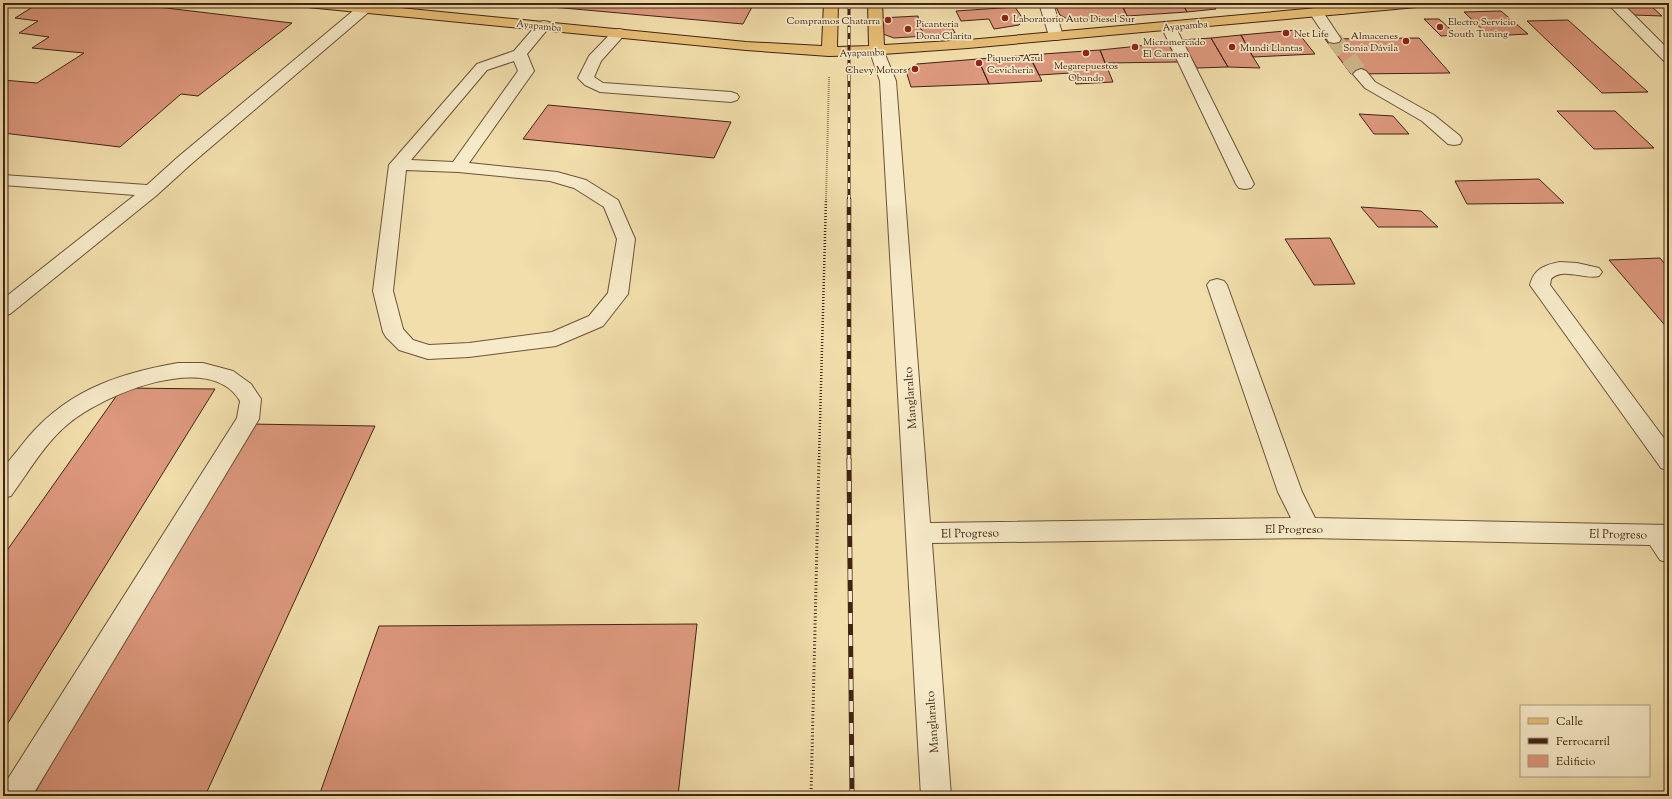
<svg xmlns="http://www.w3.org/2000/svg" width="1672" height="799" font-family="'Sorts Mill Goudy',serif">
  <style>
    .building { fill: #dd987d; stroke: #412315 }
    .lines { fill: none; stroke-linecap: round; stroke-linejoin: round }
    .minor-tunnel { stroke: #ceb98d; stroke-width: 16; stroke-dasharray: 16 8; stroke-linecap: butt }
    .minor-casing { stroke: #6d523a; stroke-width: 2 }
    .major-casing { stroke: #412315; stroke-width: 2 }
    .path-far2 { stroke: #412315; stroke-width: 2; stroke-dasharray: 0.5 1.5; stroke-linecap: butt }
    .path-far1 { stroke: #412315; stroke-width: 2.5; stroke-dasharray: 1 2; stroke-linecap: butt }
    .path { stroke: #412315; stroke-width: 3; stroke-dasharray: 1 2.5; stroke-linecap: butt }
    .minor { fill: #f6eac8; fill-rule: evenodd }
    .major { fill: #e8bf76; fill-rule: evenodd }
    .rail-far2-casing { stroke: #412315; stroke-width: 3 }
    .rail-far1-casing { stroke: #412315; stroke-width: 4.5 }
    .rail-casing { stroke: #412315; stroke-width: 5 }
    .rail-far2 { stroke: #f6eac8; stroke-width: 2; stroke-dasharray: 6; stroke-linecap: butt }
    .rail-far1 { stroke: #f6eac8; stroke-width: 3; stroke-dasharray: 8; stroke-linecap: butt }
    .rail { stroke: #f6eac8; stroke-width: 3.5; stroke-dasharray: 11; stroke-linecap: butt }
    .poi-dot { fill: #8f2418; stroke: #f6eac8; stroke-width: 1.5 }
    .labels { text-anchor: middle; stroke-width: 3.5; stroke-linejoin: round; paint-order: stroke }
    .far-poi-label { font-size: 10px; fill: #412315; stroke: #f6eac8; text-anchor: start }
    .far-street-label { font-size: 10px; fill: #412315; stroke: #f6eac8 }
    .street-label { font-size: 12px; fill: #412315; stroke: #f6eac8 }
  </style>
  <rect width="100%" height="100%" fill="#f1deab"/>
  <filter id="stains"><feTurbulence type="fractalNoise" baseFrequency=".005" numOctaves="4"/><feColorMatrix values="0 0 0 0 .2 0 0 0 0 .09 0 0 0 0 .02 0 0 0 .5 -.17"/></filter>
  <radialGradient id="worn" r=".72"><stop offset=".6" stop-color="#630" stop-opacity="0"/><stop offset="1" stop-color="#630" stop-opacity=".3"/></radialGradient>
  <path class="building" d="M39,3H124L292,23L198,96L181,94L120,147L3,133V80L37,83L84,53L32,48L49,37L19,33L38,21L15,18Z
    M507,3H705L752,7L743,24Z
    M1054,3H1121L1127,16L1071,21L1060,15Z
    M1121,3H1182L1187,12L1127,16Z
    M1182,3H1212L1216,9L1187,12Z
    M1251,3H1284L1253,6Z
    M1625,6L1652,7L1662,16L1634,15Z
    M1015,7L1023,19L1019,25L994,29L989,19L961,21L956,11Z
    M1501,11L1528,34L1489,36L1464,12Z
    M918,16L920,27L925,36L894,38L883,34L880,18Z
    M1424,19H1439L1457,35L1441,36Z
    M1568,20L1648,92L1602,93L1527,21Z
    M950,24L955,33L925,36L920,27Z
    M1296,30L1315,54L1253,57L1241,35Z
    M1241,35L1253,57L1260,68L1228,67L1211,38Z
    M1211,38L1228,67L1197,68L1181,40Z
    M1419,38L1450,73L1351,74L1325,39Z
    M1168,43L1178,62L1105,63L1100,50Z
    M1100,50L1113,82L1076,84L1071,73L1039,75L1029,55Z
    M1029,55L1042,81L989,84L978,59Z
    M978,59L989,84L911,87L906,71L917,64Z
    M548,105L731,122L714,158L523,139Z
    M1557,111H1615L1654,148L1594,149Z
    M1359,114L1393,116L1409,134H1374Z
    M1539,179L1564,203L1467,204L1455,181Z
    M1361,207L1421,211L1438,227H1378Z
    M1330,238L1355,284L1314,285L1285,239Z
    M1660,258L1669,269V330L1609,260Z
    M122,388L215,389L3,731V556Z
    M248,424L375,426L205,796H33Z
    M697,624L678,796H319L379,626Z"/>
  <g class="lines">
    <path class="minor-tunnel" d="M1334,39L1361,74"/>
    <defs>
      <path id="minor" d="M1039,3H1053L1063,36L1061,39L1056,40L1051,39L1049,36Z
        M1331,3H1345L1349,10L1347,13L1342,14L1337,13Z
        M1607,3H1622L1669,50V62L1664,61Z
        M365,4L370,5L372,8L370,11L190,165L157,195L10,314L3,316V299L135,195L3,185V175L147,185L178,157L360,5Z
        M1316,8L1321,9L1341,39L1339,42L1334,43L1329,42L1309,12L1311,9Z
        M544,21L549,22L551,25L527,54L534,71L469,163L557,172L586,180L618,200L635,239L628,294L603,326L556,346L469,357L428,359L399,350L386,337L383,332L373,291L389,165L477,64L514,51L539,22ZM514,61L518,71L453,162L411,160L487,70ZM406,170L458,172L550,181L574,188L604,207L617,239L608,293L589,316L552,332L469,343L429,345L413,340L403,329L393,291Z
        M1168,22L1173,23L1175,26L1254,184L1251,188L1245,189L1239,188L1236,184L1161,26L1163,23Z
        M619,29L624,30L626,33L601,61L594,77L603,83L731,92L737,94L739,97L737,100L731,102L600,92L585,85L578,78L589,56L614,30Z
        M877,48L882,49L884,52L896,81L930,523L1291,518L1278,492L1207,285L1210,281L1217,279L1224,281L1227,285L1302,492L1315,518L1669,525V563L1660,560L1650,545L1308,538L932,543L951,796H921L880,81L870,52L872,49Z
        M1361,69L1366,71L1375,82L1434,115L1460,136L1462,140L1460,144L1454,145L1448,144L1422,121L1365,88L1353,74L1356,71Z
        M1560,262L1577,263L1599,268L1602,272L1599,276C1585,280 1563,267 1551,279L1550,285L1669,445V471L1661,468L1530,285C1534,269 1544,265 1560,262Z
        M178,363H203L233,371L251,384L261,399L259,419L32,796H3L4,785L237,418L240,401C210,349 102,395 68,424C45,443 29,471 11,496L3,498C3,491 1,478 3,471C5,464 16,453 21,446C62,393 114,374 178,363Z"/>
      <path id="major" d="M300,3H349L746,42L822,46L824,3H838L837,47L869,46L868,3H882L884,45L968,40L1372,3H1424L1422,6L1417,7L968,48L883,54L877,56L872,55L829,56L746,50L307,7L302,6Z"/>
    </defs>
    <use href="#minor" class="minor-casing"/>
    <use href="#major" class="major-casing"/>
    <path class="path-far2" d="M826,200L829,77"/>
    <path class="path-far1" d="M819,460L826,199"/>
    <path class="path" d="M811,796L819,459"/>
    <use href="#minor" class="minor"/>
    <use href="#major" class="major"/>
    <defs>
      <path id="rail-far2" d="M849,3V200"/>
      <path id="rail-far1" d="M849,199V460"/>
      <path id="rail" d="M849,459L852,796"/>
    </defs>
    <use href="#rail-far2" class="rail-far2-casing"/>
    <use href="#rail-far1" class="rail-far1-casing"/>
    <use href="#rail" class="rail-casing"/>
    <use href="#rail-far2" class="rail-far2"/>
    <use href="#rail-far1" class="rail-far1"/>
    <use href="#rail" class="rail"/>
  </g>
  <g class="poi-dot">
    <circle cx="1005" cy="18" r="4"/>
    <circle cx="888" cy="20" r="4"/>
    <circle cx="1440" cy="27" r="4"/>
    <circle cx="908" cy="29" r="4"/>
    <circle cx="1286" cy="33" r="4"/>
    <circle cx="1406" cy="41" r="4"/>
    <circle cx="1135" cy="47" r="4"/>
    <circle cx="1232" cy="47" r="4"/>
    <circle cx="1086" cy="53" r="4"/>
    <circle cx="979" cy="63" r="4"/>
    <circle cx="915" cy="69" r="4"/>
  </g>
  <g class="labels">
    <g class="far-poi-label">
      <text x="1013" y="22">Laboratorio Auto Diesel Sur</text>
      <text x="880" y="24" text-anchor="end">Compramos Chatarra</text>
      <text x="1448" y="25">Electro Servicio<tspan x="1448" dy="12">South Tuning</tspan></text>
      <text x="916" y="27">Picanteria<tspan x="916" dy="12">Dona Clarita</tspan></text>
      <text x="1294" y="37">Net Life</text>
      <text x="1398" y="39" text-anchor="end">Almacenes<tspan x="1398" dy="12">Sonia Dávila</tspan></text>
      <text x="1143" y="45">Micromercado<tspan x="1143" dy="12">El Carmen</tspan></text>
      <text x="1240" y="51">Mundi Llantas</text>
      <text x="987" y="61">Piquero Azul<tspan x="987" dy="12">Cevicheria</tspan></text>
      <text x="1086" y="69" text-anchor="middle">Megarepuestos<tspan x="1086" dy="12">Obando</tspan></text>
      <text x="907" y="73" text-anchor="end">Chevy Motors</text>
    </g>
    <g class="far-street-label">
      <text transform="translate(539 25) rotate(6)" y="4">Ayapamba</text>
      <text transform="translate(1185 25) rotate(-5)" y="4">Ayapamba</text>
      <text transform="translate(862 52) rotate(-2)" y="4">Ayapamba</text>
    </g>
    <g class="street-label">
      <text transform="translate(910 398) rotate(-94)" y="4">Manglaralto</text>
      <text x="1294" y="533">El Progreso</text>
      <text transform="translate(970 533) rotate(-1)" y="4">El Progreso</text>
      <text transform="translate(1618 534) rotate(1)" y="4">El Progreso</text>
      <text transform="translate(932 722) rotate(-94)" y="4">Manglaralto</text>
    </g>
  </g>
  <rect width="1672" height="799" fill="none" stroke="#f1deab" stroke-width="16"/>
  <rect x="4" y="4" width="1664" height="791" fill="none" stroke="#412315" stroke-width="2"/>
  <rect x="8" y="8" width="1656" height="783" fill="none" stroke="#412315"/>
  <rect x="1520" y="705" width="130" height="72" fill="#f6eac8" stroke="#ae9a80"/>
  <rect x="1528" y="718" width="20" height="6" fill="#e8bf76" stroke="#ae9a80"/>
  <text x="1556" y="725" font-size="12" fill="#412315">Calle</text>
  <rect x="1528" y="738" width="20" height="6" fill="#412315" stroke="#ae9a80"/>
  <text x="1556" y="745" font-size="12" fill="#412315">Ferrocarril</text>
  <rect x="1528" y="755" width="20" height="12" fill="#dd987d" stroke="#ae9a80"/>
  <text x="1556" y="765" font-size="12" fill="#412315">Edificio</text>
  <rect width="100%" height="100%" filter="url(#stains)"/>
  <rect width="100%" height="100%" fill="url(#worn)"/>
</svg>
